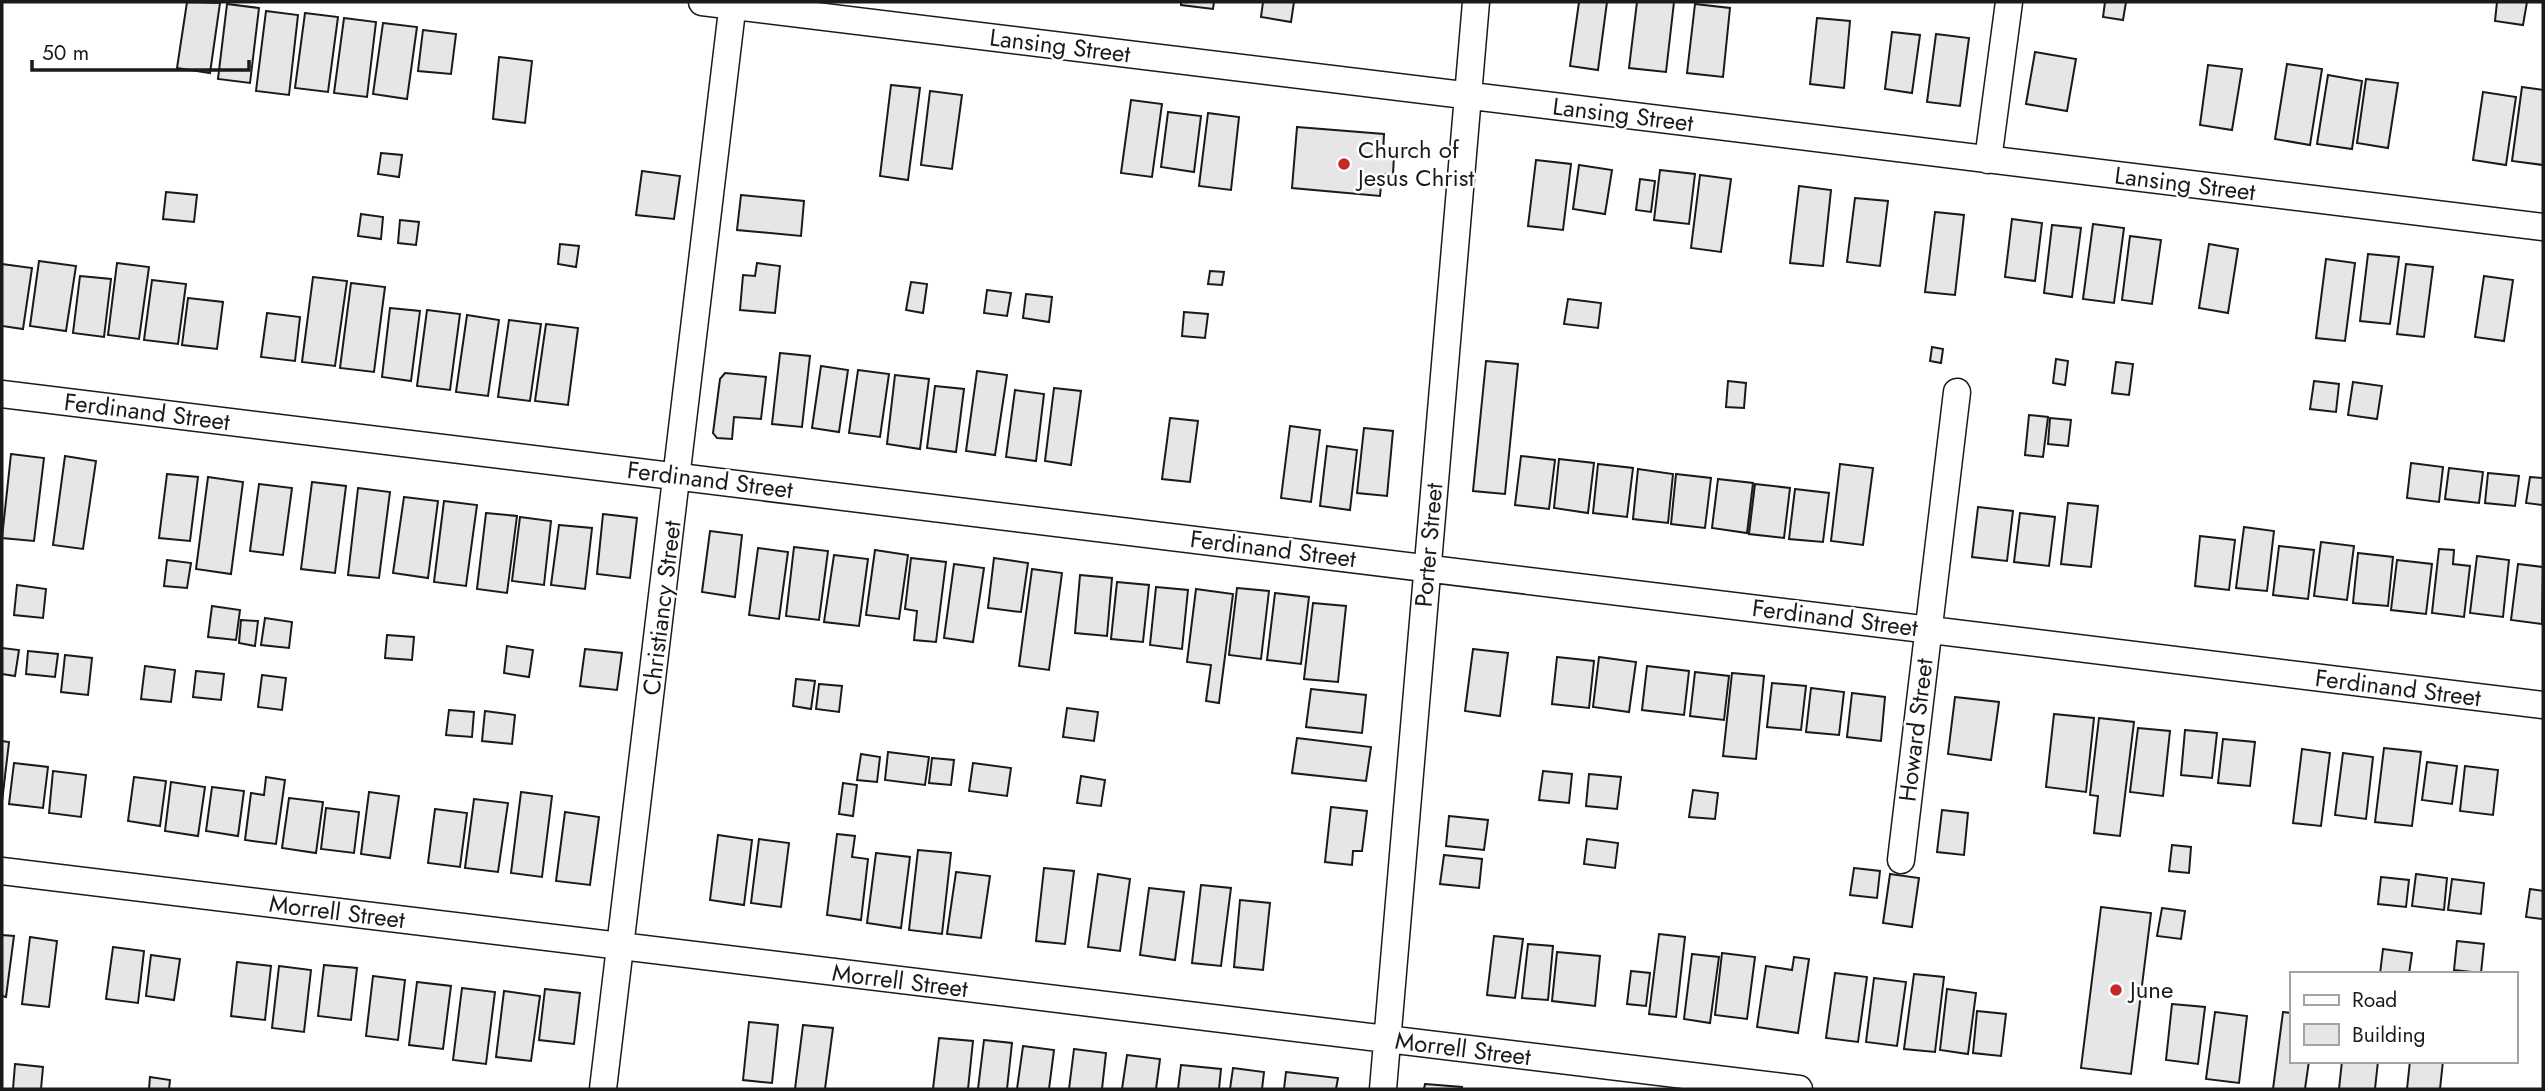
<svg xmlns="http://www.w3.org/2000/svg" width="2545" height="1091" font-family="Jost,sans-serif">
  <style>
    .building { fill: #e6e6e6; stroke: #1a1a1a; stroke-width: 2 }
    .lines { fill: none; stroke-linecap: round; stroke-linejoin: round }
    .minor-casing { stroke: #1a1a1a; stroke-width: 29 }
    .minor { stroke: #fff; stroke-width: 26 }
    .poi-dot { fill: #c62828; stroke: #fff; stroke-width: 2.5 }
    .labels { text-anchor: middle; stroke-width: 5; stroke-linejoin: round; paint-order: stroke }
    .street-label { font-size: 24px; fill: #1a1a1a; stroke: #fff }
    .poi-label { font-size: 24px; fill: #1a1a1a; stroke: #fff; text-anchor: start }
  </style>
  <rect width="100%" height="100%" fill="#fff"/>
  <path class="building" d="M187,2L220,3L210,73L177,68Z
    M1181,2H1214L1213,9L1181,5Z
    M1263,2H1294L1291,22L1261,17Z
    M1579,2H1607L1598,70L1570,66Z
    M1637,2H1674L1666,72L1629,68Z
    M2105,2H2126L2123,20L2103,17Z
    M2497,2H2527L2523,25L2495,21Z
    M227,4L259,8L250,83L218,79Z
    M1695,4L1730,8L1723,77L1687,73Z
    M266,11L298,15L289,95L256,91Z
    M305,13L338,17L328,92L295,88Z
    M344,18L376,22L367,97L334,93Z
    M1817,18L1850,21L1844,88L1810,84Z
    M383,23L417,27L407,99L373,94Z
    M423,30L456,34L451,74L418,71Z
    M1892,32L1920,35L1912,93L1885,89Z
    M1936,34L1969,38L1960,106L1927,102Z
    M2035,52L2076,59L2067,111L2026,104Z
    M499,57L532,61L525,123L493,119Z
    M2287,64L2322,69L2310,145L2275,139Z
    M2208,65L2242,69L2232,130L2200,125Z
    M2328,75L2362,81L2352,149L2317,144Z
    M2366,79L2398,83L2388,148L2357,143Z
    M891,85L920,88L908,180L880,176Z
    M2522,87L2543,90V165L2512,161Z
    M930,91L962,95L952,169L921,165Z
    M2483,92L2516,97L2506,165L2473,160Z
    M1131,100L1162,104L1152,177L1121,173Z
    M1168,112L1201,116L1194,172L1161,167Z
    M1208,113L1239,117L1231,190L1199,186Z
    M1297,127L1384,134L1383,154L1394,155L1393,175L1382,174L1380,196L1292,188Z
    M381,153L402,155L399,177L378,174Z
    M1536,160L1571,164L1563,230L1528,226Z
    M1579,165L1612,170L1605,214L1573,209Z
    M1660,170L1695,174L1689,224L1654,220Z
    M642,171L680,176L674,219L636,215Z
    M1700,175L1731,179L1721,252L1691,248Z
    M1640,179L1655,181L1651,212L1636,210Z
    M1799,186L1831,190L1823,266L1790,263Z
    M166,192L197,195L194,222L163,219Z
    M741,195L804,201L801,236L737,230Z
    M1855,198L1888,201L1880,266L1847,262Z
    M1935,212L1964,215L1955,295L1925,292Z
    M361,214L383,217L381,239L358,236Z
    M2012,219L2042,223L2035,281L2005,277Z
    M400,220L419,222L416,245L398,243Z
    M2093,224L2124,228L2114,303L2083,299Z
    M2052,225L2081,228L2072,297L2044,293Z
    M2130,236L2161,240L2152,304L2122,300Z
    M560,244L579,246L576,267L558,264Z
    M2209,244L2238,249L2228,313L2199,308Z
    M2368,254L2399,257L2390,324L2360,321Z
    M2326,259L2355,263L2345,341L2316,338Z
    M39,261L76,266L66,331L30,326Z
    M117,263L149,267L139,339L108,335Z
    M757,263L780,266L775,313L740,310L743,275L755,276Z
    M2,264L32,268L23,329L2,326Z
    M2406,264L2433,267L2424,337L2397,334Z
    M1210,271L1224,272L1222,285L1208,284Z
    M80,276L111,279L104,337L73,333Z
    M2484,276L2513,280L2504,341L2475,337Z
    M313,277L347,281L335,366L302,362Z
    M152,280L186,284L178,344L144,340Z
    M911,282L927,284L923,313L906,310Z
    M351,283L385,287L374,372L340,368Z
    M987,290L1011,293L1007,316L984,313Z
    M1026,294L1052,297L1049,322L1023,318Z
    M188,298L223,302L217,349L182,345Z
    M1568,299L1601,303L1598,328L1564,324Z
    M390,308L420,311L411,381L382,377Z
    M427,310L460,314L450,390L417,386Z
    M1184,312L1208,314L1205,338L1182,336Z
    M267,313L300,317L295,361L261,357Z
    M467,315L499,320L488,396L456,392Z
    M509,320L541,324L530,401L498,397Z
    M546,324L578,328L568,405L535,401Z
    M1932,347L1943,349L1941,363L1930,361Z
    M780,353L810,356L802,427L772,424Z
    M2056,359L2068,361L2065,385L2053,383Z
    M1486,361L1518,364L1505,494L1473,491Z
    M2116,362L2133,364L2129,395L2112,393Z
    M821,366L848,370L839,432L812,428Z
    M858,370L889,374L880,437L849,433Z
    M977,371L1007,375L995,455L966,451Z
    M725,373L766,377L761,419L734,417L732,439L717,438L713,433L720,379Z
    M895,375L929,379L920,449L887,444Z
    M1728,381L1746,383L1744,408L1726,407Z
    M2314,381L2339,384L2336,412L2310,409Z
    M2353,382L2382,386L2377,419L2348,415Z
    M935,386L964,389L956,452L927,448Z
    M1054,388L1081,391L1071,465L1045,461Z
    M1015,390L1044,394L1036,461L1006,457Z
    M2029,415L2048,417L2043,457L2025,455Z
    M1170,418L1198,421L1190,482L1162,479Z
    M2050,418L2071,420L2068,446L2048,444Z
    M1290,426L1320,430L1311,502L1281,498Z
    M1364,428L1393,431L1387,496L1357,493Z
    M1327,446L1357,450L1350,510L1320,506Z
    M11,454L44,458L34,541L2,538Z
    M65,456L96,461L83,549L53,545Z
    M1521,456L1555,460L1549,509L1515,505Z
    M1559,459L1594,463L1588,513L1554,508Z
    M2411,463L2443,467L2439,502L2407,498Z
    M1598,464L1633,468L1627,517L1593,513Z
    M1840,464L1873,468L1863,545L1831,541Z
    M2449,468L2483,472L2479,503L2445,499Z
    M1638,469L1673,474L1668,523L1633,519Z
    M2488,473L2519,476L2515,506L2485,503Z
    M167,474L198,477L190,541L159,538Z
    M1676,474L1711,478L1705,528L1671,524Z
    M208,477L243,482L231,574L196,569Z
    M2530,477L2543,478V505L2526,503Z
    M1718,479L1753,483L1747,533L1712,528Z
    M312,482L346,486L335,573L301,569Z
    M259,484L292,488L283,555L250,551Z
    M1755,484L1790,488L1784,538L1749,534Z
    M358,488L390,492L379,578L348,575Z
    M1795,489L1829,493L1823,542L1789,539Z
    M404,497L438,501L428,578L393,573Z
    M444,501L477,505L466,586L434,582Z
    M2068,503L2098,506L2091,567L2061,564Z
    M1978,507L2013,511L2007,561L1972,557Z
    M486,513L517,516L507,593L477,589Z
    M2020,513L2055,517L2049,566L2014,562Z
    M603,514L637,518L630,578L597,574Z
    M520,517L551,521L544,585L512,581Z
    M559,525L592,528L585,589L551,585Z
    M2244,527L2274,531L2267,591L2236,588Z
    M710,531L742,535L735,597L702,592Z
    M2200,536L2235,540L2229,590L2195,586Z
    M2321,542L2354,546L2347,600L2314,596Z
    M2279,546L2314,550L2308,599L2273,595Z
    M794,547L828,551L819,620L786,616Z
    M758,548L788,552L779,619L749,615Z
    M2439,549L2454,550L2453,564L2470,566L2464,617L2432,613Z
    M875,550L908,555L899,619L866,615Z
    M2358,553L2393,557L2388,606L2353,603Z
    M834,555L868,559L859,626L824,622Z
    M2477,556L2509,560L2503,617L2470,613Z
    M911,558L946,562L936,642L914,640L917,611L905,609Z
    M994,558L1028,563L1021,612L988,608Z
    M167,560L191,563L187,588L164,586Z
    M2397,560L2432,564L2426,614L2391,610Z
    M954,564L984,568L973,642L944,638Z
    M2518,564L2543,567L2542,624L2511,620Z
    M1032,569L1062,573L1049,670L1019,666Z
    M1080,575L1112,578L1107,636L1075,633Z
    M1117,582L1149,585L1143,642L1111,639Z
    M17,585L46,589L43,618L14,615Z
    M1156,587L1188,590L1182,649L1150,645Z
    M1237,588L1269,591L1261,659L1229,655Z
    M1196,589L1233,594L1219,703L1206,701L1211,665L1187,662Z
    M1275,593L1309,597L1301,664L1267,660Z
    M1313,603L1346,606L1338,682L1304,679Z
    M212,606L240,610L236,640L208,637Z
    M265,618L292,622L289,648L261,645Z
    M241,620L258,621L255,646L239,643Z
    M387,635L414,637L412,660L385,658Z
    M507,646L533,650L529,677L504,673Z
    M2,648L19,650L15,676L2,674Z
    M585,649L622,653L617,690L580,686Z
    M1473,649L1508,653L1500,716L1465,711Z
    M28,651L58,654L55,677L26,674Z
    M65,655L92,658L88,695L61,692Z
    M1557,657L1594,661L1589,708L1552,704Z
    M1599,657L1636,662L1629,712L1593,707Z
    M145,666L175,670L171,702L141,699Z
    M1647,666L1689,671L1684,715L1642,710Z
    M196,671L224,674L221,700L193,697Z
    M1695,672L1729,676L1724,720L1690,716Z
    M1732,673L1764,676L1756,759L1723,756Z
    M262,675L286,678L282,710L258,707Z
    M796,679L815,681L811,709L793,706Z
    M1772,683L1806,686L1801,730L1767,727Z
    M819,684L842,686L839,712L816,709Z
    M1811,688L1844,692L1839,735L1806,732Z
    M1311,689L1366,695L1362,733L1306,727Z
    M1852,693L1885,697L1881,741L1847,737Z
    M1955,697L1999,702L1991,760L1948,754Z
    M1067,708L1098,712L1094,741L1063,737Z
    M449,710L474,712L472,737L446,735Z
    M485,711L515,715L512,744L482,741Z
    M2054,714L2094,718L2086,792L2046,787Z
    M2099,718L2134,722L2120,836L2094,833L2098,796L2090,795Z
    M2138,728L2170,731L2163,796L2130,792Z
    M2185,730L2217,733L2212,778L2181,775Z
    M1297,738L1371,747L1366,781L1292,773Z
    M2223,739L2255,742L2250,786L2218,783Z
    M2,741L9,742L2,802Z
    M2384,748L2421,752L2412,826L2375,822Z
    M2302,749L2330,753L2321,826L2293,823Z
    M888,752L929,757L925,785L885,780Z
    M2343,753L2373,757L2366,819L2335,815Z
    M861,754L880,757L877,782L857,780Z
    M932,758L954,760L951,785L929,783Z
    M2427,762L2457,766L2452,804L2422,800Z
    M14,763L48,767L43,808L9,804Z
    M973,763L1011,768L1007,796L969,791Z
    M2465,766L2498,770L2493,815L2460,811Z
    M53,771L86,775L81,817L49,813Z
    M1543,771L1572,774L1569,803L1539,800Z
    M1589,774L1621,777L1617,809L1586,806Z
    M1081,776L1105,780L1101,806L1077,803Z
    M134,777L166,781L160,826L128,821Z
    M266,777L285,780L276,844L245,840L251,793L264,795Z
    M171,782L205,787L198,836L165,831Z
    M843,783L857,785L853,816L839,814Z
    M212,787L244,791L238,836L206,831Z
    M1693,790L1718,793L1715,819L1689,817Z
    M369,792L399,796L390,858L361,854Z
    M521,792L552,796L542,877L511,873Z
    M289,798L323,802L316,853L282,848Z
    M474,799L508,803L498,872L465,868Z
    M1331,807L1367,811L1362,851H1353L1352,865L1325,862Z
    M326,808L359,812L354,853L321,849Z
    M435,809L467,813L460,867L428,863Z
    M1942,810L1968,813L1964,855L1937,852Z
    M565,812L599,817L590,885L556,881Z
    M1449,816L1488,820L1484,850L1446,846Z
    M837,834L855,836L852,857L868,859L861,920L827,915Z
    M718,835L752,840L744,905L710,900Z
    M759,839L789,843L781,907L751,903Z
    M1587,839L1618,843L1615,868L1584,864Z
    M2172,845L2191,847L2189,873L2169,871Z
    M918,850L951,853L942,934L909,930Z
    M876,853L910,857L901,928L867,923Z
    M1444,855L1482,859L1479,888L1440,884Z
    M1044,868L1074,871L1065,944L1036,941Z
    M1854,868L1880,871L1877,898L1850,895Z
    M956,872L990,876L981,938L947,934Z
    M1098,874L1130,879L1120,951L1088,947Z
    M1890,874L1919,878L1912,927L1883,923Z
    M2416,874L2447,878L2444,910L2412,906Z
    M2381,877L2409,880L2406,907L2378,904Z
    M2452,879L2484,883L2481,914L2448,910Z
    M1201,885L1231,888L1221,966L1192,963Z
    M1149,888L1184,892L1175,960L1140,955Z
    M2530,889L2543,891V919L2526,917Z
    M1240,900L1270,903L1263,970L1234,967Z
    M2101,907L2151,913L2131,1074L2081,1068Z
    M2162,908L2185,911L2181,939L2157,936Z
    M1659,934L1685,937L1676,1017L1649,1014Z
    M2,935L14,936L6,997L2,996Z
    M1494,936L1523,939L1515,998L1487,995Z
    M30,937L57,941L49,1007L22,1004Z
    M2457,941L2484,944L2481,973L2454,970Z
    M1528,944L1553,946L1548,1000L1522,998Z
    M113,947L144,951L138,1003L106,999Z
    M2383,949L2412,953L2409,974H2380Z
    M1557,952L1600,956L1595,1006L1552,1001Z
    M1722,953L1755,957L1747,1019L1715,1015Z
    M1692,954L1719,957L1710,1023L1684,1019Z
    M151,955L180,959L174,1000L146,996Z
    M1794,957L1809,959L1798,1033L1757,1027L1766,966L1792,970Z
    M237,962L271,966L265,1020L231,1016Z
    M324,965L357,968L351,1020L318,1016Z
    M279,966L311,970L304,1032L272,1028Z
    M1631,971L1650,973L1646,1006L1627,1004Z
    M1835,973L1867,977L1858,1042L1826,1038Z
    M1914,974L1944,977L1935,1052L1904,1049Z
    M373,976L405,980L398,1040L366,1036Z
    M1874,978L1906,982L1897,1046L1866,1042Z
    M417,982L451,986L443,1049L409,1045Z
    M462,988L495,992L486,1064L453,1060Z
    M545,989L580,993L574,1044L539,1040Z
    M1947,989L1976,993L1968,1054L1940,1050Z
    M504,991L540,996L531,1061L496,1057Z
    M2172,1004L2205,1007L2198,1064L2166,1060Z
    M1977,1011L2006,1014L2001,1056L1973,1053Z
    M2215,1012L2247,1016L2239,1083L2206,1079Z
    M2283,1012L2291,1013V1061H2309L2305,1089H2273Z
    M749,1022L778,1025L772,1083L743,1080Z
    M803,1025L833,1028L825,1089H795Z
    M939,1038L973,1041L968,1089H933Z
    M984,1040L1012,1043L1007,1089H978Z
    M1023,1046L1054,1050L1049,1089H1017Z
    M1074,1049L1106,1053L1102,1089H1069Z
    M1127,1055L1160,1059L1156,1089H1122Z
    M2342,1061H2378L2375,1089H2339Z
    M2410,1061H2443L2440,1089H2407Z
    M15,1064L43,1067L41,1089H13Z
    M1181,1065L1221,1069L1219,1089H1178Z
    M1233,1068L1264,1072L1262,1089H1230Z
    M1286,1072L1338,1078L1336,1089H1284Z
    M150,1077L170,1080L169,1089H149Z
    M1425,1084L1462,1087V1089H1424Z"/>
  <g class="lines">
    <defs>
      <path id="minor" d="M702,2L2543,227
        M1988,160L2009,2
        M2,394L2543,705
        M1901,860L1957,392
        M2,871L1799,1089
        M603,1089L733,2
        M1383,1089L1476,2"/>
    </defs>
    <use href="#minor" class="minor-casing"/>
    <use href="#minor" class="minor"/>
  </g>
  <g class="poi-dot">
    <circle cx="1344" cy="164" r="7"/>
    <circle cx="2116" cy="990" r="7"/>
  </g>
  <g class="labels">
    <g class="street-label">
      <text transform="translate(1060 46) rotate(7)" y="8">Lansing Street</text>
      <text transform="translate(1623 115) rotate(7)" y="8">Lansing Street</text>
      <text transform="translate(2185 184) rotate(7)" y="8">Lansing Street</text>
      <text transform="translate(147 412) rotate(7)" y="8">Ferdinand Street</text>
      <text transform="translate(710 480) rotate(7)" y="8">Ferdinand Street</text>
      <text transform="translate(1429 545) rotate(-85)" y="8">Porter Street</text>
      <text transform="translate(1273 549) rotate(7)" y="8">Ferdinand Street</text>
      <text transform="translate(662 608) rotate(-83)" y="8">Christiancy Street</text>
      <text transform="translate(1835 618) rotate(7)" y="8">Ferdinand Street</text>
      <text transform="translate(2398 688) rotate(7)" y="8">Ferdinand Street</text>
      <text transform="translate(1916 730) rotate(-83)" y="8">Howard Street</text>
      <text transform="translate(337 912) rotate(7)" y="8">Morrell Street</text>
      <text transform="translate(900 981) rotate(7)" y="8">Morrell Street</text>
      <text transform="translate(1463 1049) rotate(7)" y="8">Morrell Street</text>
    </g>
    <g class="poi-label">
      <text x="1358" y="158">Church of<tspan x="1358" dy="28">Jesus Christ</tspan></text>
      <text x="2130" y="998">June</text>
    </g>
  </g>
  <rect width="2545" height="1091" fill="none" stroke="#1a1a1a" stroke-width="7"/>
  <rect x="2290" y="972" width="228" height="91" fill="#ffffff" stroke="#a3a3a3" stroke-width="2"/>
  <rect x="2304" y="995" width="35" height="10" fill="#ffffff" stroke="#a3a3a3" stroke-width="2"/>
  <text x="2352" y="1007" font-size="21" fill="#1a1a1a">Road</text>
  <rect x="2304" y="1024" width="35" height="21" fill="#e6e6e6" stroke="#a3a3a3" stroke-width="2"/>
  <text x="2352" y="1042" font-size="21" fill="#1a1a1a">Building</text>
  <path d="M32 60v10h217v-10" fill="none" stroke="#1a1a1a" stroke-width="3.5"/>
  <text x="42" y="60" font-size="21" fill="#1a1a1a" stroke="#ffffff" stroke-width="5" paint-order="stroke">50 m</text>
</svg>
